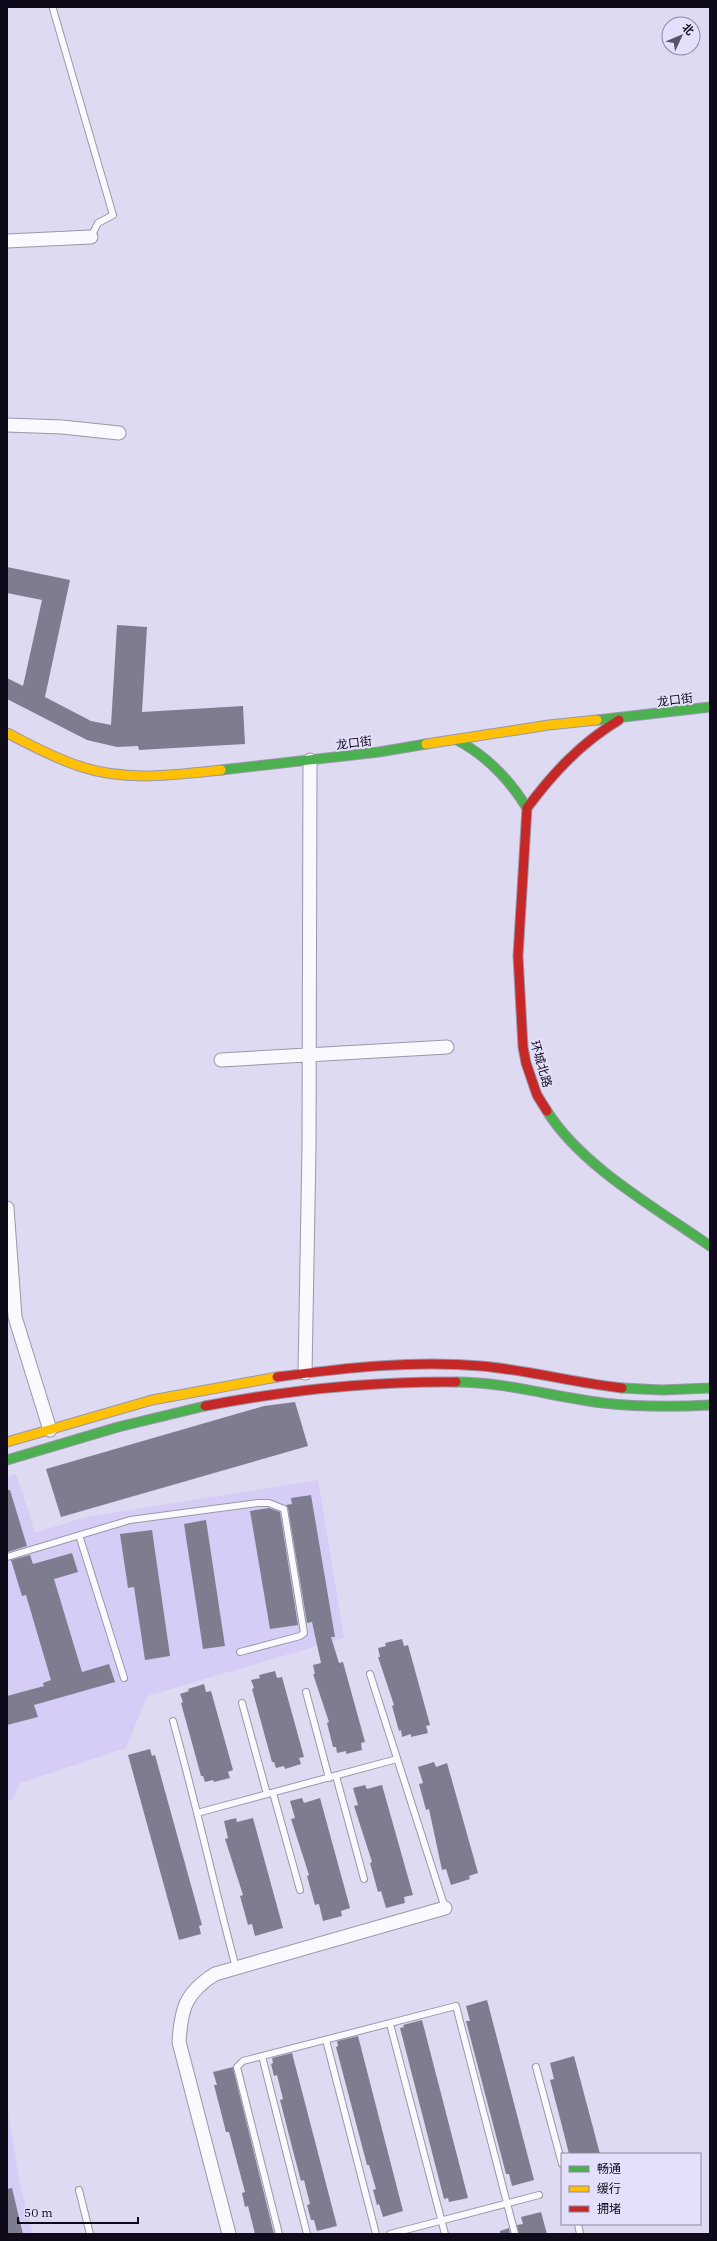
<svg xmlns="http://www.w3.org/2000/svg" width="717" height="2241" font-family="'IBM Plex Serif','Noto Sans SC',serif">
  <style>
    .built { fill: #d5cdf5 }
    .building { fill: #7e7d8f }
    .lines { fill: none; stroke-linecap: round; stroke-linejoin: round }
    .lane-casing { stroke: #9a97a9; stroke-width: 8 }
    .street-casing { stroke: #9a97a9; stroke-width: 15 }
    .fast-casing { stroke: #9a97a9; stroke-width: 11 }
    .slow-casing { stroke: #9a97a9; stroke-width: 11 }
    .jam-casing { stroke: #9a97a9; stroke-width: 11 }
    .lane { stroke: #faf9fd; stroke-width: 6 }
    .street { stroke: #faf9fd; stroke-width: 13 }
    .fast { stroke: #4caf50; stroke-width: 9 }
    .slow { stroke: #ffc107; stroke-width: 9 }
    .jam { stroke: #c62828; stroke-width: 9 }
    .labels { text-anchor: middle; stroke-width: 4; stroke-linejoin: round; paint-order: stroke }
    .street-label { font-size: 12px; fill: #0e0a19; stroke: #e4dffb }
  </style>
  <rect width="100%" height="100%" fill="#dedaf2"/>
  <path class="built" d="M16,1474L35,1533L86,1517L318,1480L344,1638L147,1696L126,1748L21,1783L12,1800L7,1801V1477Z
    M7,2106L20,2184L33,2234H7Z"/>
  <path class="building" d="M7,567L70,580L45,697L91,721L111,725L117,625L147,627L142,712L243,706L245,744L139,750L138,746L117,747L87,740L7,699V678L23,686L42,600L7,593Z
    M295,1402L308,1446L61,1517L46,1469L264,1406Z
    M7,1490H10L27,1546L8,1552Z
    M311,1495L335,1637H331L339,1663L343,1662L365,1742L361,1743L362,1750L346,1754V1751L337,1753L336,1747H333L327,1723L329,1722L313,1674H315L313,1665L321,1663L312,1622L307,1623L288,1508L286,1505L292,1504L291,1498Z
    M269,1508L280,1512L298,1625L270,1629L250,1511Z
    M206,1520L225,1646L203,1649L184,1524Z
    M152,1530L170,1656L145,1660L134,1587L128,1588L120,1534Z
    M72,1553L78,1572L54,1579L82,1672L109,1664L115,1682L34,1705L38,1717L7,1725V1696L44,1686L43,1683L51,1680L26,1595L22,1596L11,1560L30,1555L33,1564Z
    M402,1639L404,1646L408,1645L430,1725L426,1726L428,1733L411,1737V1734L402,1737L401,1730L399,1731L392,1706L394,1705L378,1657H380L378,1648L386,1646L385,1643Z
    M275,1671L277,1678L282,1677L304,1757L299,1758L301,1764L285,1769L284,1766L276,1768L274,1762H272L252,1689L254,1688L251,1680L260,1678L259,1675Z
    M204,1684L206,1692L211,1691L233,1770L228,1772L230,1778L214,1782L213,1780L205,1782L203,1776H201L181,1703L183,1702L180,1694L189,1691L188,1689Z
    M150,1749L152,1756L155,1755L202,1925L199,1926L201,1934L179,1940L128,1755Z
    M434,1762L436,1767L447,1763L478,1873L469,1876L470,1879L451,1885L446,1869L442,1870L429,1809L426,1810L419,1784L423,1783L418,1767Z
    M365,1785L367,1789L382,1785L413,1895L404,1897L405,1903L386,1908L381,1891L378,1892L370,1863L372,1862L354,1806L358,1805L353,1788Z
    M302,1798L304,1803L320,1798L350,1908L341,1911L342,1916L323,1921L319,1904L315,1905L307,1876L309,1875L291,1819L295,1818L290,1801Z
    M236,1818L237,1822L253,1818L283,1928L255,1936L252,1924L248,1925L240,1896L243,1895L225,1839L228,1838L224,1821Z
    M487,2000L534,2180L512,2186L509,2174H506L466,2021H470L466,2006Z
    M422,2020L468,2198L449,2202L448,2198L444,2199L400,2028L404,2027L403,2025Z
    M358,2036L403,2211L383,2217L379,2204L377,2205L373,2190L376,2189L369,2165H367L336,2047L338,2046L337,2041Z
    M292,2053L337,2226L317,2231L314,2220H311L307,2205L310,2204L304,2180L301,2181L292,2147L280,2100L283,2099L277,2075L274,2076L271,2064L273,2063L272,2058Z
    M574,2056L600,2154H569L562,2126L550,2080L554,2079L550,2063Z
    M233,2067V2068L274,2234H255L248,2206L245,2207L242,2193L245,2192L229,2132H226L214,2085H217L213,2072Z
    M12,2188L23,2234H7V2189Z
    M541,2212L547,2234H519L517,2225L523,2224L521,2217Z
    M509,2228L510,2234H500V2231Z"/>
  <g class="lines">
    <defs>
      <path id="lane" d="M53,9L113,215L98,223L91,237
        M79,1535L124,1678
        M7,1557L130,1520L258,1503H269L284,1509L304,1633L300,1636L240,1652
        M370,1674L445,1908
        M306,1692L329,1778
        M242,1703L267,1794
        M173,1721C196,1803 214,1886 236,1968
        M336,1776L364,1879
        M273,1793L300,1890
        M197,1813L397,1759
        M390,2024L445,2234
        M326,2040L376,2234
        M262,2056L307,2234
        M536,2067L562,2164
        M79,2190L90,2234
        M578,2224L580,2234
        M279,2234L237,2067L243,2061L456,2006L515,2234
        M390,2234L539,2195"/>
      <path id="street" d="M7,241L91,237
        M7,425L62,427L119,433
        M221,1060L447,1047
        M7,1208L15,1317L50,1430
        M305,1373L309,1148L310,760
        M229,2234L179,2042C181,2009 185,1993 215,1974L445,1908"/>
      <path id="fast" d="M597,720L710,707
        M457,740C487,756 509,779 527,808
        M221,770L379,752L426,744
        M547,1111C581,1166 656,1208 710,1246
        M456,1382C506,1382 554,1397 603,1403C639,1407 675,1407 710,1405
        M622,1388L662,1390L710,1388
        M7,1460L118,1427L205,1406"/>
      <path id="slow" d="M7,733C31,745 54,758 79,766C125,782 174,775 221,770
        M426,744L549,725L597,720
        M7,1442L152,1400L277,1377"/>
      <path id="jam" d="M527,808L518,956L523,1047L526,1063L537,1095L547,1111
        M527,808C553,773 581,743 619,720
        M277,1377C344,1368 413,1360 481,1366C528,1370 575,1383 622,1388
        M205,1406C288,1390 371,1381 456,1382"/>
    </defs>
    <use href="#lane" class="lane-casing"/>
    <use href="#street" class="street-casing"/>
    <use href="#fast" class="fast-casing"/>
    <use href="#slow" class="slow-casing"/>
    <use href="#jam" class="jam-casing"/>
    <use href="#lane" class="lane"/>
    <use href="#street" class="street"/>
    <use href="#fast" class="fast"/>
    <use href="#slow" class="slow"/>
    <use href="#jam" class="jam"/>
  </g>
  <g class="labels">
    <g class="street-label">
      <text transform="translate(675 700) rotate(-7)" y="4">龙口街</text>
      <text transform="translate(354 743) rotate(-7)" y="4">龙口街</text>
      <text transform="translate(541 1064) rotate(74)" y="4">环城北路</text>
    </g>
  </g>
  <rect width="717" height="2241" fill="none" stroke="#0e0a19" stroke-width="16"/>
  <rect x="561" y="2153" width="140" height="72" fill="#e4dffb" stroke="#8e8aa1"/>
  <rect x="569" y="2166" width="20" height="6" fill="#4caf50" stroke="#8e8aa1"/>
  <text x="597" y="2173" font-size="12" fill="#0e0a19">畅通</text>
  <rect x="569" y="2186" width="20" height="6" fill="#ffc107" stroke="#8e8aa1"/>
  <text x="597" y="2193" font-size="12" fill="#0e0a19">缓行</text>
  <rect x="569" y="2206" width="20" height="6" fill="#c62828" stroke="#8e8aa1"/>
  <text x="597" y="2213" font-size="12" fill="#0e0a19">拥堵</text>
  <g transform="translate(681 36) rotate(46)"><circle r="19" fill="#e4dffb" stroke="#8e8aa1"/>
  <path d="M0-3L7 15L0 10L-7 15Z" fill="#575365"/>
  <text y="-6" font-size="11" font-weight="bold" text-anchor="middle" fill="#0e0a19">北</text>
  </g>
  <path d="M18 2217v6h120v-6" fill="none" stroke="#0e0a19" stroke-width="2"/>
  <text x="24" y="2217" font-size="12" fill="#0e0a19" stroke="#e4dffb" stroke-width="3" paint-order="stroke">50 m</text>
</svg>
